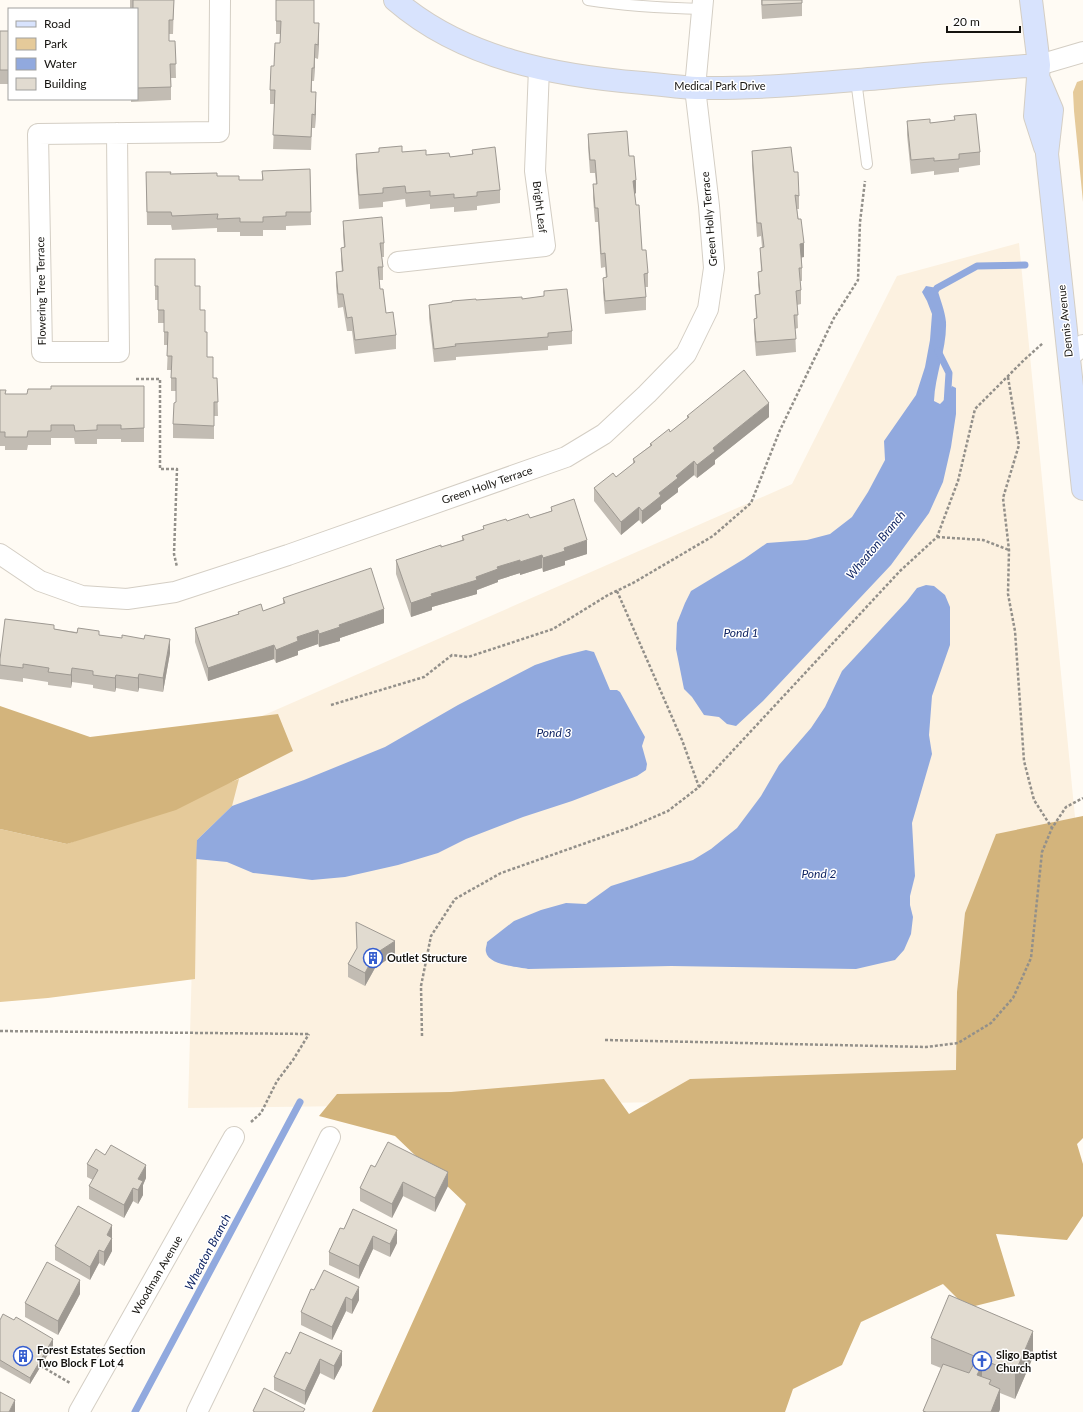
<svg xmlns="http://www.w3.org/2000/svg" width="1083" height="1412" font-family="Lato,sans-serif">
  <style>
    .built { fill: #fcf1e0 }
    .green { fill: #e5ca9a }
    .forest { fill: #d3b47c }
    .water { fill: #91a9de }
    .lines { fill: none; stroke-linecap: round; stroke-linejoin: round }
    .stream { stroke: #91a9de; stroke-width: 7 }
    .lane-casing { stroke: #d4cec4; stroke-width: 12 }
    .street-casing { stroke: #d4cec4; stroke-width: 22 }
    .secondary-casing { stroke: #d4cec4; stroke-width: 24 }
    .path { stroke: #93908a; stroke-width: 2.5; stroke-dasharray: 3 2; stroke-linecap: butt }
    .lane { stroke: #fff; stroke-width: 10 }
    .street { stroke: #fff; stroke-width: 20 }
    .secondary { stroke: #d8e3fd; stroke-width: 22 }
    .wall { fill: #c2bcb3 }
    .shaded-wall { fill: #9e9992 }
    .building { fill: #e1dbd0; stroke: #9e9992 }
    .labels { text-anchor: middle; stroke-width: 3; stroke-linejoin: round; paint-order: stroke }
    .street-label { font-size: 11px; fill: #15130f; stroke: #fff }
    .poi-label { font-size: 11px; font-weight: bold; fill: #15130f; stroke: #fff; text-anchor: start }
    .water-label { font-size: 12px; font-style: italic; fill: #112664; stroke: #fff }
  </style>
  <rect width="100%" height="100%" fill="#fffbf4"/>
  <path class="built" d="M1019,243L1083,899V1097L188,1108L198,744L792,484L897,276Z"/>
  <path class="green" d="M1083,80V202L1074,111L1073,92L1077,82Z
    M239,779L232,806L197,840L195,979L48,998L0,1002V829L67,844Z"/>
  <path class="forest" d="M0,706L90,737L278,714L293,751L176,810L67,844L0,829Z
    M1083,816V1138L1077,1144L1083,1164V1216L1067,1240L996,1234L1015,1296L967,1308L943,1284L861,1322L842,1365L793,1389L785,1412H372L466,1204L395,1136L319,1116L337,1094L451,1092L604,1079L629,1114L690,1079L956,1070L957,992L965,913L996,834Z"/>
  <path class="water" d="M926,286L937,288C940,299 945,311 946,322C947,349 935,374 934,401L940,404L945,399L952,386L956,388V414L951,447L943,482L929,513L891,565L763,701L736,726L727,724L719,717L704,715L692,697L684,689L676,649L677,623L685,603L691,591L744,559L767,543L807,540L830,534L852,517L868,492L885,460L884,441L916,395L925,367L930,340L932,314L927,301L922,292Z
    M926,585L934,586L945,595L950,607V645L932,696L929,735L932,754L912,823L915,876L910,896V905L913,917L911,934L904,950L895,960L856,969L671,966L528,969C518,967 488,965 486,952C485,949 487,945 487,942L514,921L541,910L566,903L586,904L611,886L693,860L711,849L737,828L761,796L779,765L811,728L825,707L842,671L907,601L917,588Z
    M586,650L594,652L610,690H617L620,692L645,737L642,746L647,764L646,770L637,776L572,801L523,817L466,839L438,853L398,865L345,877L312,880L288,877L253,873L227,862L196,859L197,840L232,806L304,780L385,747L458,705L535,665L562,656Z"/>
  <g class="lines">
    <path class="stream" d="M932,296L937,288L977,266L1025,265
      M938,351L949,373L947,404
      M135,1412L300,1102"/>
    <defs>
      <path id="lane" d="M588,0C626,6 664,8 703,9
        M856,80L867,164"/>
      <path id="street" d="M1039,65L1083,52
        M117,133L119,352H42L38,134L219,132L220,0
        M398,262L545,246L535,171L539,68
        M1069,357L1083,345
        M0,554L40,581L82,596L127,599L175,592L288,555L566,457L604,434L647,394L686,354L708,309L714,268L709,206L695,88L703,0
        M79,1412L234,1137
        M197,1412L330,1137"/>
      <path id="secondary" d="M395,0C463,59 556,76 643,83C661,85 678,87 696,88C758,89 821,83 882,78C934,73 986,69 1039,65
        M1031,0L1039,65L1035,116L1045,147
        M1038,77L1052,110L1047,154L1083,489"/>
    </defs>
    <use href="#lane" class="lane-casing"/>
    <use href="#street" class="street-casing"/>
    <use href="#secondary" class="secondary-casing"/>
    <path class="path" d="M1008,377L1019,445L1003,498L1009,550L1008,594L1015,631L1024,761L1034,800L1052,828
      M136,379H160V469H177L174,554L177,567
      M937,537L983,540L1009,550
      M617,591L682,740L699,787
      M331,705L424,677L452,655L468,657L553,629L608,595L633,583L713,536L751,503L780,430L834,318L858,280L860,222L865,181
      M0,1031L309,1034
      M422,1036L421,986L431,936L455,899L501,873L631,827L668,811L699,787L900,571L937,537L958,481L975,409L1024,360L1043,343
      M605,1040L926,1047L958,1043L991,1023L1013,998L1031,958L1042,852L1052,828L1066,807L1083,798
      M251,1122L261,1113L277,1081L293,1060L309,1034
      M41,1366L70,1383"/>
    <use href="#lane" class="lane"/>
    <use href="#street" class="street"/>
    <use href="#secondary" class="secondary"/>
  </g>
  <path class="wall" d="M130,0H174L173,34H169V41H175L176,78H171V100L131,102V99H137V9L133,8L130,9Z
    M276,0L314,23L319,36L318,59L315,58L314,81H312V92L316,106L315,128H312L311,150L273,149L275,104H270V90L274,66L280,43V34H276Z
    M761,0H802V16L762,19Z
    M0,31H9V84H0Z
    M954,116L980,152V165L959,168V172L934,175V171L911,174L907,135V121L930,123L954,121Z
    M588,134L629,156L636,193L635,194L636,205L642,250L648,273V287H645L646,297V310L605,314L603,292V278H606L605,267L601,268L598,222H595L593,198V184H596L595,173H590L588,147Z
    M472,150L500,190V203L477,206V210L454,212V207L430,209V204L406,207L405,199L383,202V207L359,209L356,168V154L402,152L426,155L450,157L472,154Z
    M752,151L794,172L799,196V209H797L804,257H802V281H800L801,290V304L797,305L798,328L795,329L796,352L756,356L754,332V319H756L755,295L759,294L758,285V272L761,271L760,248L762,247L761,236L757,237L752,165Z
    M310,169L311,225L286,226V230H263V236H240V232H217V228L172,230L171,225H147L146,172L171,174L217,176L239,180H262V171Z
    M343,221L384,243V257H382L383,267V280H379L380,289L386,313L396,335V349L355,354L352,331H347L343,307L338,308L336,286V272H342L341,261V248L344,247L343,235Z
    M155,259L195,286L205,332L207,357L213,378H217L218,416H214V439L173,438V424L176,402V391H171V370H167L168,345H164V323H158V300H155Z
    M544,291L572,331V344L548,346V350L456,357V360L434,362L429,318V305L476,300L522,299L544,297Z
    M144,386V442H121V439H97V444H75L74,438H51V445H28L27,450H5V446H0V390L6,394H27L51,389Z
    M687,416L769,417L715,460V464L697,478L694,475L678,488V492L661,505V509L642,524L639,520L621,535L594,501V488L616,477L633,464V459L650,446V444L670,432L687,419Z
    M551,507L587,554L565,561V565L543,572L542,568L520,575V573L498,580V582L477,590V594L432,607V610L411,617L396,574V560L441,547L462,540V536L483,529V526L530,518L551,511Z
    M283,598L384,623L340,638V641L319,647L318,644L298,651V655L276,663L274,659L208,681L195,642V628L238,614V612L263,611L283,604Z
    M54,629L99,635L170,653L163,692L139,688L138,692L116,688L115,692L93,688V685L72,682L71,688L48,685V682L23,678V682L0,679V659Z
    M356,922L395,954L375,968L365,986L348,977V964L357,949Z
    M87,1164L146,1178L143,1185V1195L138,1204L133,1201L124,1218L89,1199V1186L93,1180L87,1177Z
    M375,1167L448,1186L435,1212L403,1196L392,1218L360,1201V1188Z
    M353,1209L397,1243L390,1257L373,1249L359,1279L329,1265V1252L344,1229Z
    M112,1225V1251L104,1266L99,1263L90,1280L55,1260V1246Z
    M314,1290L359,1300L352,1314L346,1311L332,1340L301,1325V1312Z
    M80,1294L58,1335L25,1317V1303Z
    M0,1320L53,1346L30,1384L0,1367Z
    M300,1332L342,1365L334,1380L320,1373L305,1405L274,1390V1377L290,1354Z
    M931,1338L1033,1357L1015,1399L1000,1393V1409L999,1412H923L941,1368L931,1364Z"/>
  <path class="shaded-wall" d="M319,23V36L318,59V45Z
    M315,44V58L314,81V68Z
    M316,92V106L315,128V115Z
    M636,180V193L633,194V181Z
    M804,243V257L800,258V244Z
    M769,403V417L715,460V464L697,478V465L713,448Z
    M694,461V475L678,488V492L661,505V509L642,524V511L676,476Z
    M639,507V520L621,535V522Z
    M587,540V554L565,561V565L543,572V558L564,548Z
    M542,555V568L520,575V562Z
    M520,560V573L498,580V582L477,590V594L432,607V610L411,617V603L431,594L476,577L497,567Z
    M384,609V623L340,638V641L319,647V634L339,625Z
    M318,630V644L298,651V655L276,663V650L297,637Z
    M170,639V653L163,692V678Z
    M274,645V659L208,681V668Z
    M72,668V682L71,688V675Z
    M139,674V688L138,692V678Z
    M116,675V688L115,692V678Z
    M395,941V954L375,968L365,986V973L375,954Z
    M146,1165V1178L143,1185V1195L138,1204V1179Z
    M448,1172V1186L435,1212V1198Z
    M403,1182V1196L392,1218V1204Z
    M133,1188V1201L124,1218V1205Z
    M112,1225V1251L104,1266V1252L107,1235Z
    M397,1230V1243L390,1257V1244Z
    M373,1236V1249L359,1279V1266Z
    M99,1250V1263L90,1280V1267Z
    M80,1280V1294L58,1335V1321Z
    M359,1287V1300L352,1314V1300Z
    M346,1297V1311L332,1340V1327Z
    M1033,1331V1357L1015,1399V1373Z
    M53,1339V1346L30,1384V1378Z
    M342,1351V1365L334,1380V1366Z
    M320,1359V1373L305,1405V1391Z
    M982,1365V1385L977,1375Z
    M1000,1389V1409L999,1412H991Z
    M15,1400V1412H9Z"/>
  <path class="building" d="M133,0H174L173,20H169V41H175L176,64H170L171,87L137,88V9H133Z
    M276,0H314V23H319L318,45L315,44L314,68H312L311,92H316L315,115L312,114L311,137L273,135L275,90H270L271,66H274L275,43H280L281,21H276Z
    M762,0H802V3L762,5Z
    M0,31H9V70H0Z
    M976,114L980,152L959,154V159L934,161V158L911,160L907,121L930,119V123L955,120L954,116Z
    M627,131L629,156H634L636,180L633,181L636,205H639L642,250H646L648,273L644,274L646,297L605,301L603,278L607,277L605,253L601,254L598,208H595L593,184H597L595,160H590L588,134Z
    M402,146V152L426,150V155L449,153L450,157L473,154L472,150L495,147L500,190L477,192V196L454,198V194L430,196V191L406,193L405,186L383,188V193L359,195L356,154L379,152V148Z
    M791,147L794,172H798L799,196L795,195L798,219H801L804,243L800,244L802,268H799L801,290L796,291L798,315H794L796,339L756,342L754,319L757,318L755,295L760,294L758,272L762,271L760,248L764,247L761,223H757L752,151Z
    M310,169L311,212H286V216L263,217V222H240V218L217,219L218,214L172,216L171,212H147L146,172H171L170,174L217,173V176H239V180H263L262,171Z
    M382,217L384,243H380L383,267H378L380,289H383L386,313L393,312L396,335L355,340L352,317L347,318L343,294H338L336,272L343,271L341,248L345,247L343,221Z
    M155,259H195V286H200V310H205V332H207V357H213V378H217L218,402H214V426L173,424L174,403L176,402V378H171L172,356H167L168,332H164V310H158V286H155Z
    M567,289L572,331L548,333V337L455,344L456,346L434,349L429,305L452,302V301L476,299V300L522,297V299L544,296V291Z
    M744,370L769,403L713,448L715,451L697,465L694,461L676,476L678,478L659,493L661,496L642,511L639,507L621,522L594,488L613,473L616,477L635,462L633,459L652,445L650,444L669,429L670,432L689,417L687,416Z
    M51,386H144V428L121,429V425H97V430L75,431L74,425H51V431H28L27,437H5V432H0V390H6L5,394H27L28,389H51Z
    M574,499L587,540L564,548L565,551L543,558L542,555L520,562V560L497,567L498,569L476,577L477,580L431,594L432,596L411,603L396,560L441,545V547L464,540L462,536L484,529L483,526L506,519L507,521L528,514L530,518L552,511L551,507Z
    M371,568L384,609L339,625L340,627L319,634L318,630L297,637L298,641L276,650L274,645L208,668L195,628L239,614L238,612L261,604L263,611L285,603L283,598Z
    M5,619L54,625V629L77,633L78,628L99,631V635L122,638V635L144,639L145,635L170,639L163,678L139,674L138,678L116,675L115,678L93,675V671L72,668L71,675L48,672L49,668L23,664V668L0,665V659Z
    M356,922L395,941L375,954L365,973L348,964L357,948Z
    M388,1142L448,1172L435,1198L403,1182L392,1204L360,1188L371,1165L375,1167Z
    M111,1145L146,1165L138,1179L143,1181L138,1190L133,1188L124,1205L89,1186L98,1170L87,1164L96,1149L105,1155Z
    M78,1206L112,1225L107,1235L112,1238L104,1252L99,1250L90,1267L55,1246Z
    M353,1209L397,1230L390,1244L373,1236L359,1266L329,1252L340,1228L344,1229Z
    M47,1262L80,1280L58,1321L25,1303Z
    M324,1270L359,1287L352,1300L346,1297L332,1327L301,1312L311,1289L314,1290Z
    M949,1295L1033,1331L1015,1373L931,1338Z
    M3,1314L14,1320L16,1317L53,1339L30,1378L0,1360V1320Z
    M300,1332L342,1351L334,1366L320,1359L305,1391L274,1377L286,1352L290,1354Z
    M975,1362L982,1365L977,1375L991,1380L989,1384L1000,1389L991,1412H926L923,1411L943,1364L969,1373Z
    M264,1388L305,1409L303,1412H255L253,1411Z
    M0,1392L15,1400L9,1412H0Z"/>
  <defs>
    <symbol id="building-ring" viewBox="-11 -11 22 22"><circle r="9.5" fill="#fff" stroke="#365ecf" stroke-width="1.5"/><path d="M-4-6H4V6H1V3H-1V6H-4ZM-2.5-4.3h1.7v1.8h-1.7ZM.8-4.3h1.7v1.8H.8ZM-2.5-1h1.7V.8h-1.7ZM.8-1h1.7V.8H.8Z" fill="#365ecf"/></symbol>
    <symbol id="church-ring" viewBox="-11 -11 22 22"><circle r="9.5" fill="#fff" stroke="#365ecf" stroke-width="1.5"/><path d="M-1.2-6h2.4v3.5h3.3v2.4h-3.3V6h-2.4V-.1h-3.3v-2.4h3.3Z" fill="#365ecf"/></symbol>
  </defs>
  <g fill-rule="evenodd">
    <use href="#building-ring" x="362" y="947" width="22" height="22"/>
    <use href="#building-ring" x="12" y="1345" width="22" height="22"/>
    <use href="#church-ring" x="971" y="1350" width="22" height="22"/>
  </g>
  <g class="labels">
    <g class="street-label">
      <text x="720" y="90">Medical Park Drive</text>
      <text transform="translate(540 207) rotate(83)" y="4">Bright Leaf</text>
      <text transform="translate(709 219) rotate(-95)" y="4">Green Holly Terrace</text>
      <text transform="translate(41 291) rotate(-91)" y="4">Flowering Tree Terrace</text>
      <text transform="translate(1065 321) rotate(-96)" y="4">Dennis Avenue</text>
      <text transform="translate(487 485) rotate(-19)" y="4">Green Holly Terrace</text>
      <text transform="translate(157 1275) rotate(-60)" y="4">Woodman Avenue</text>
    </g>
    <g class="poi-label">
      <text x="387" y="962">Outlet Structure</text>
      <text x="37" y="1354">Forest Estates Section<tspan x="37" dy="13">Two Block F Lot 4</tspan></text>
      <text x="996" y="1359">Sligo Baptist<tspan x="996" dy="13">Church</tspan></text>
    </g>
    <g class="water-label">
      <text transform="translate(876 545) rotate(-50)" y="4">Wheaton Branch</text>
      <text x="741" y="637">Pond 1</text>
      <text x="554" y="737">Pond 3</text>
      <text x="819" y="878">Pond 2</text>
      <text transform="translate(208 1252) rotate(-62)" y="4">Wheaton Branch</text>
    </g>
  </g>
  <rect x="8" y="8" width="130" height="92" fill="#ffffff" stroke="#a1a19f"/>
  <rect x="16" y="21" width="20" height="6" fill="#d8e3fd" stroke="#a1a19f"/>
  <text x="44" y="28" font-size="12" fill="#15130f">Road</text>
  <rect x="16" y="38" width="20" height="12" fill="#e5ca9a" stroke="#a1a19f"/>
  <text x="44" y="48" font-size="12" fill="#15130f">Park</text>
  <rect x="16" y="58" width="20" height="12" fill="#91a9de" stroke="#a1a19f"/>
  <text x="44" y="68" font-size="12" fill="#15130f">Water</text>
  <rect x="16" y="78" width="20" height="12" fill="#e1dbd0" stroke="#a1a19f"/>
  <text x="44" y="88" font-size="12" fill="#15130f">Building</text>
  <path d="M947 26v6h73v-6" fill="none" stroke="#15130f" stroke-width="2"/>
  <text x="953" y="26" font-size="12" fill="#15130f" stroke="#ffffff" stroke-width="3" paint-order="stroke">20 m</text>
</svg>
